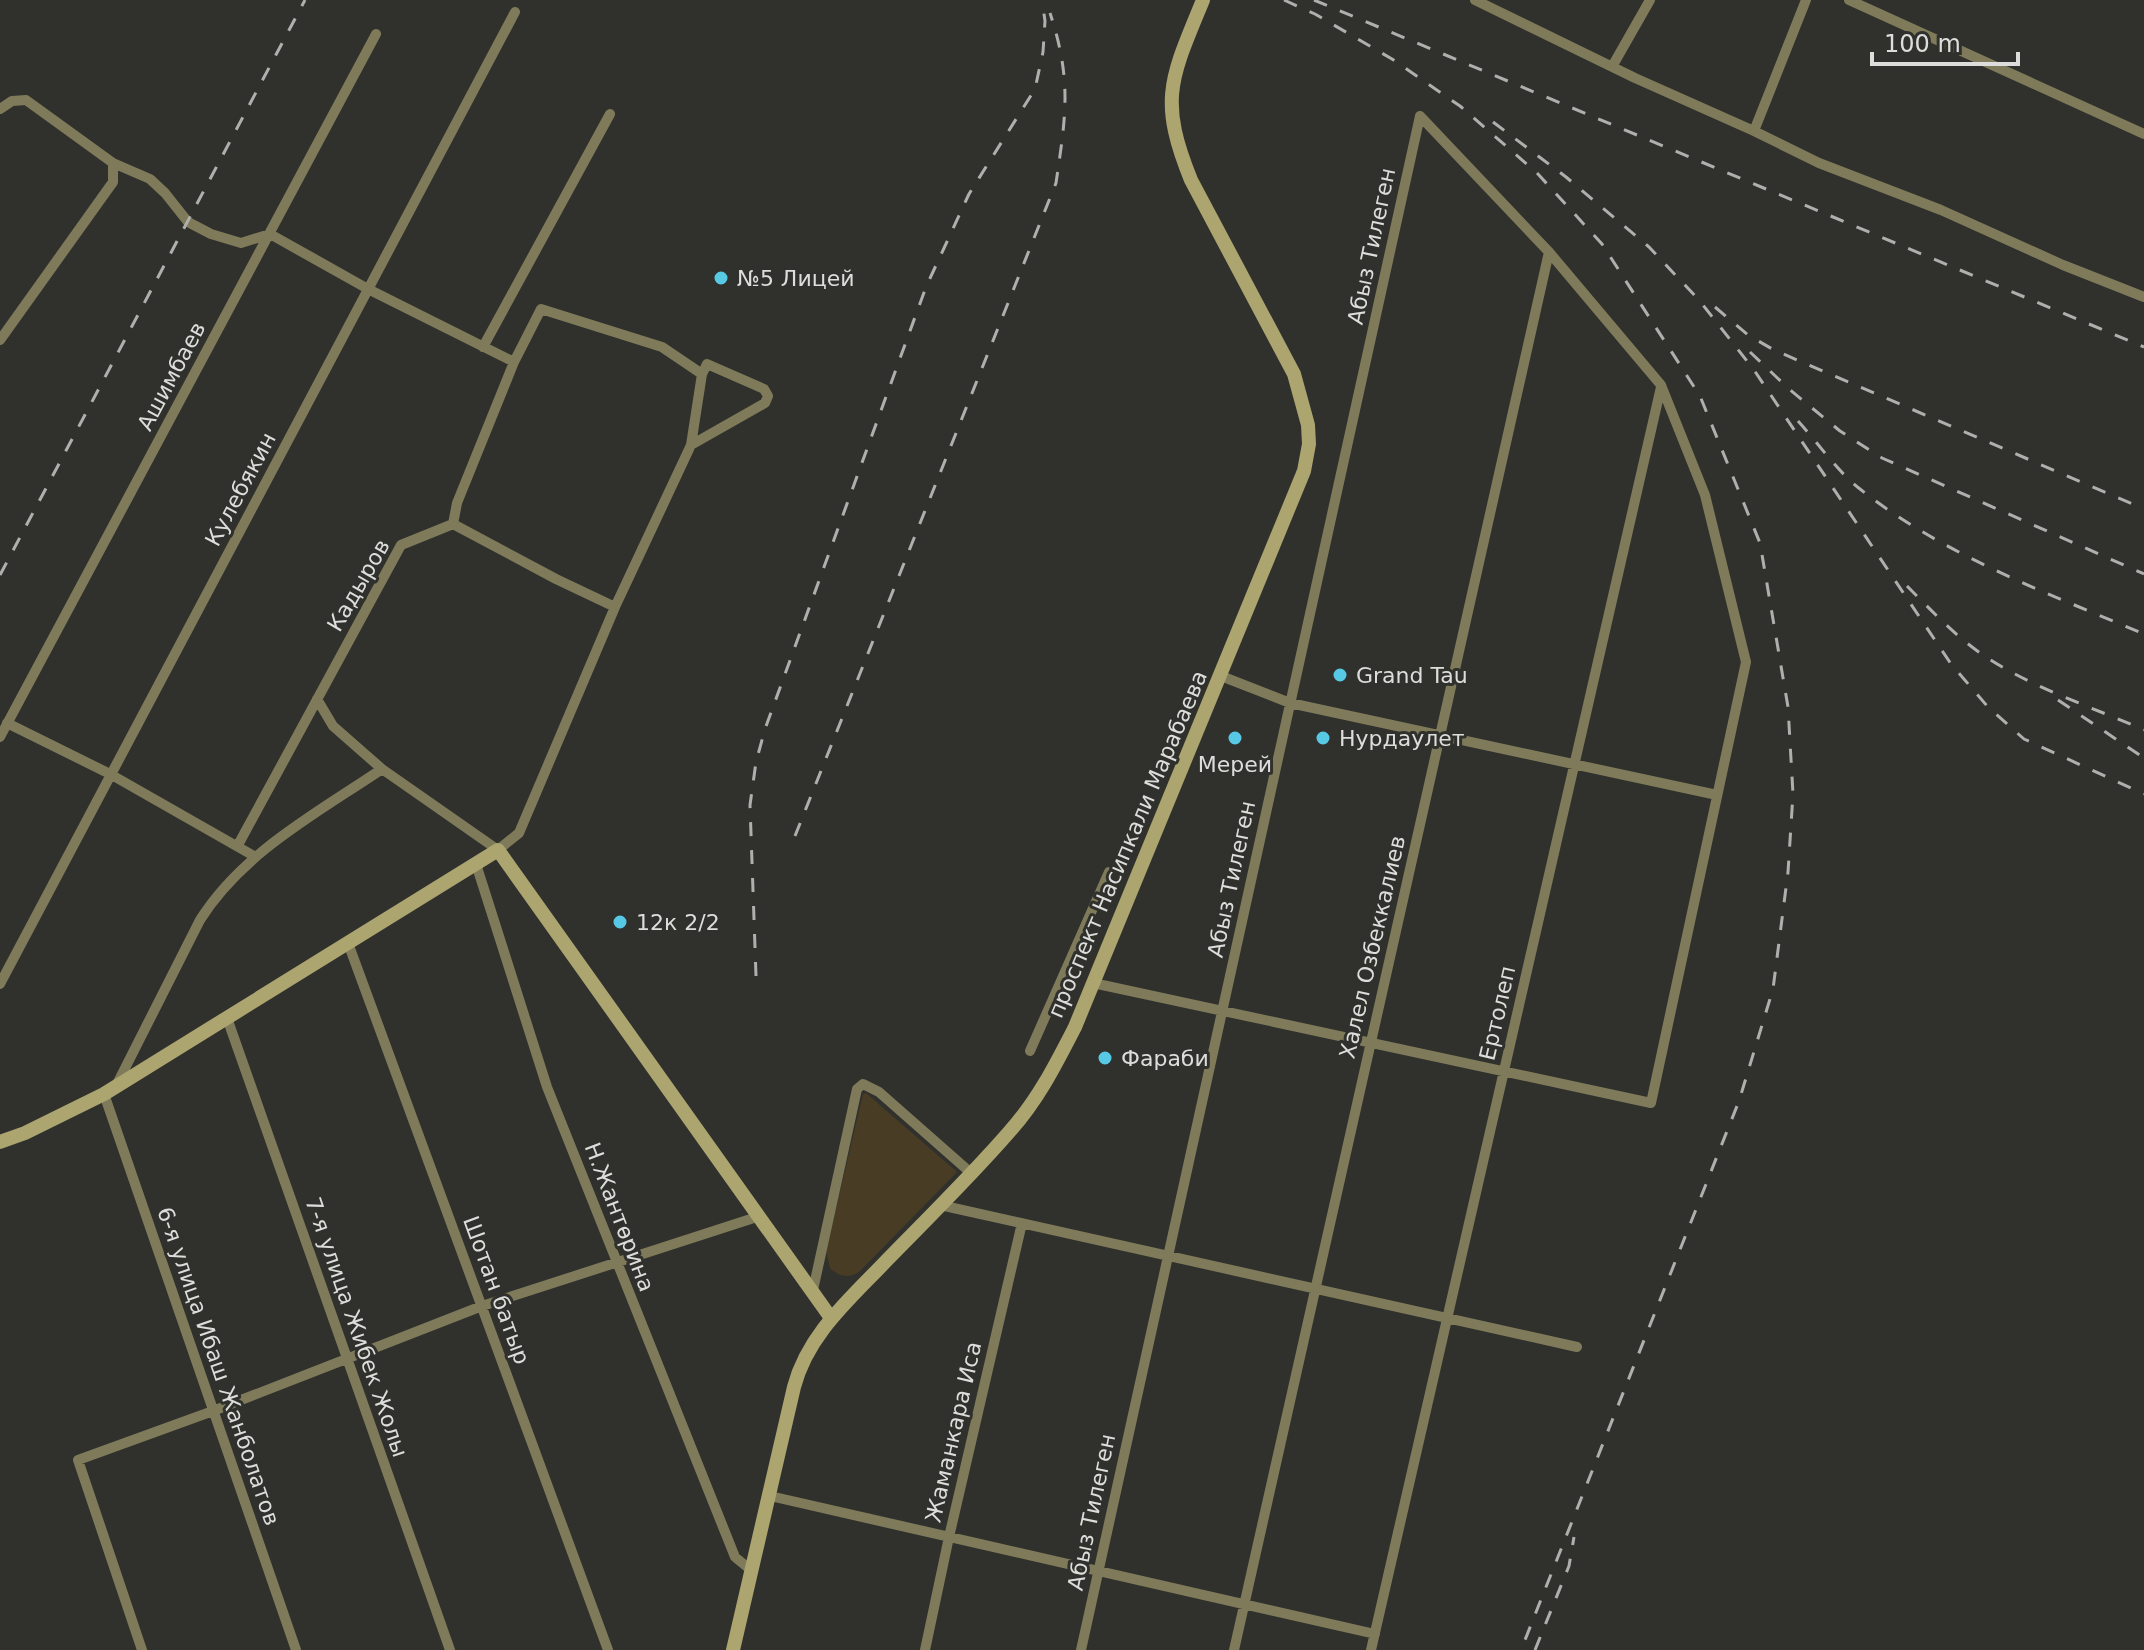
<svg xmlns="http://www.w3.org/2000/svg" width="2144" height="1650" font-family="'DejaVu Sans',sans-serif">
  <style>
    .green { fill: #493c24 }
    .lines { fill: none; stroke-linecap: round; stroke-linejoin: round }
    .street { stroke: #7f7b5a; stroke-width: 10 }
    .secondary { stroke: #aca56f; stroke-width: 14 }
    .rail { stroke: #afb0ad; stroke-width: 3; stroke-dasharray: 14 14; stroke-linecap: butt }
    .poi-dot { fill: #58c9e4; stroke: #30312d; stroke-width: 3 }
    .labels { text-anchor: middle; stroke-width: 6; stroke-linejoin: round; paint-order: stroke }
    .street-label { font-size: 22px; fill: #dddedb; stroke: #30312d }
    .poi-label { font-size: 22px; fill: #dddedb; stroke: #30312d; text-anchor: start }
  </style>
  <rect width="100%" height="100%" fill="#30312d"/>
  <path class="green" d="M866,1093L957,1172L860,1271C849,1279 839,1277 830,1268L826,1251L863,1094Z"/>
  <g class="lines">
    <path class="street" d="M1475,0L1635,78L1754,131L1819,163L1941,210L2063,265L2144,297
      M1849,0L2144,134
      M1613,65L1650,0
      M0,109L12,101L26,100L113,163V182L0,340
      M1754,131L1806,0
      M113,163L150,179L165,193L188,222L211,234L241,243L270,234L368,289L514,362
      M483,347L610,114
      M615,607L691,445L702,374L707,364L764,389L768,396L765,403L691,445
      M1221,676L1290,703L1717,795
      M317,699L333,726L382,769
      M7,723L110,774L254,856
      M0,737L376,34
      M238,845L401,545L453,524L457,503L514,362L541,309L662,347L702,374
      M476,864L547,1087L735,1557L752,1571
      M348,943L608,1650
      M1093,983L1651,1103L1746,662L1705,495L1661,385L1549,252L1420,116
      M0,984L515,12
      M227,1018L450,1650
      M1030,1051L1109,872
      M116,1086L200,920C243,852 317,813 382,769L498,850L519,833L615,607L556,579L453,524
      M104,1094L296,1650
      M940,1205L1577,1347
      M813,1290L857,1089L863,1084L879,1092L971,1173
      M770,1496L1375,1634
      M142,1650L78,1460L213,1411L482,1306L760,1216
      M925,1650L949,1537L1022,1223
      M1081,1650L1420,116
      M1234,1650L1549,252
      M1371,1650L1661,387"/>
    <path class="secondary" d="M0,1142L25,1133L104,1094L498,850L831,1318
      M733,1650L794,1387C808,1334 850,1299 887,1260C928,1218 971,1176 1010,1131C1038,1100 1056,1064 1075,1027L1304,471L1309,444L1308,425L1294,374L1191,180C1158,99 1171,78 1203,0"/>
    <path class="rail" d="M1284,0L1315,14L1392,59L1460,106L1537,173L1602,244L1700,396L1760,543L1788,707L1793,794L1788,872L1773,989L1739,1101L1521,1650
      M1314,0L2144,347
      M1493,122L1566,177L1649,247L1699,300L1754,370L1951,664L1988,707L2024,739L2144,794
      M1715,307L1748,335L1774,350L2144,509
      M1750,352L1789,389L1840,431L1882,458L2144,574
      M1798,421C1818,443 1837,471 1860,489C1943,555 2047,593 2144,634
      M0,575L305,0
      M1907,586C1932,611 1956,637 1986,657C2033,688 2092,707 2144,730
      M2058,700L2144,758
      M795,836L1056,183C1066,115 1072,80 1050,13
      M756,976L750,805L756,762L765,729L926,287L969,194L1035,89L1043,52L1045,21L1042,0
      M1535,1650L1569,1566L1574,1537"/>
  </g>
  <g class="poi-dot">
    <circle cx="721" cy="278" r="8"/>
    <circle cx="1340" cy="675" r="8"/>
    <circle cx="1235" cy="738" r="8"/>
    <circle cx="1323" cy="738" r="8"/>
    <circle cx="620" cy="922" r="8"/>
    <circle cx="1105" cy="1058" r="8"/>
  </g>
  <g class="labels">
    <g class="street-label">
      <text transform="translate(1371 246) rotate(-78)" y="8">Абыз Тилеген</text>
      <text transform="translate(171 376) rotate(-62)" y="8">Ашимбаев</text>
      <text transform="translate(240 489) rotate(-62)" y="8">Кулебякин</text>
      <text transform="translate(358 585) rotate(-60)" y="8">Кадыров</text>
      <text transform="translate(1127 844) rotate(-67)" y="8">проспект Насипкали Марабаева</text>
      <text transform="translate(1231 879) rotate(-78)" y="8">Абыз Тилеген</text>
      <text transform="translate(1372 947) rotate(-77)" y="8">Халел Озбеккалиев</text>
      <text transform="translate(1497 1013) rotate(-77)" y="8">Ертолеп</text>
      <text transform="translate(620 1217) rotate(69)" y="8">Н.Жантөрина</text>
      <text transform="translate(497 1290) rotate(70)" y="8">Шотан батыр</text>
      <text transform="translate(357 1327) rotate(71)" y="8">7-я улица Жибек Жолы</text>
      <text transform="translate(219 1366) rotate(71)" y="8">6-я улица Ибаш Жанболатов</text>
      <text transform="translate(953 1432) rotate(-77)" y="8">Жаманкара Иса</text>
      <text transform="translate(1091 1512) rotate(-78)" y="8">Абыз Тилеген</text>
    </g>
    <g class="poi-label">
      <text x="737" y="286">№5 Лицей</text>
      <text x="1356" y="683">Grand Tau</text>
      <text x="1339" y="746">Нурдаулет</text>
      <text x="1235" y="772" text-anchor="middle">Мерей</text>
      <text x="636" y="930">12к 2/2</text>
      <text x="1121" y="1066">Фараби</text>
    </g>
  </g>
  <path d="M1872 52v12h146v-12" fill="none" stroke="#dddedb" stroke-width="4"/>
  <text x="1884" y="52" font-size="24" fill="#dddedb" stroke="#30312d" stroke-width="6" paint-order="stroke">100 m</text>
</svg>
